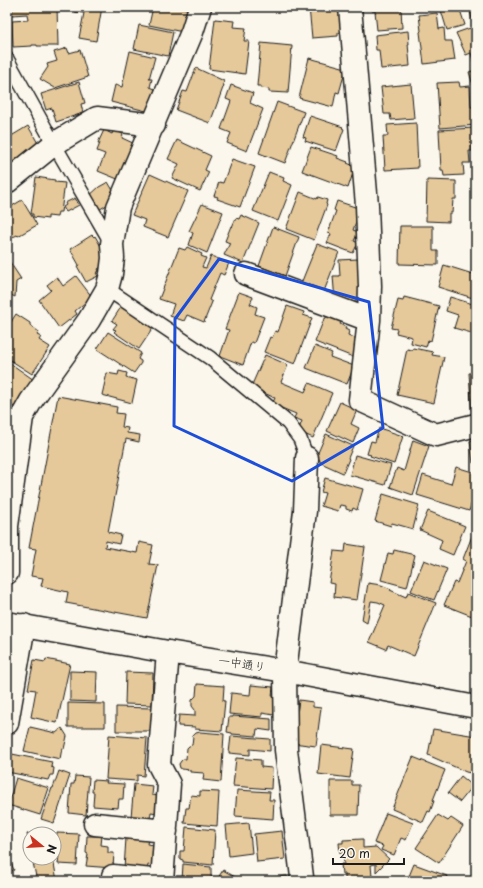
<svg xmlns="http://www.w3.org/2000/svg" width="483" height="888" font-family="'Playpen Sans','Klee One',sans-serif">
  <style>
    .building { fill: #e6c99a; stroke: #1c1c1c }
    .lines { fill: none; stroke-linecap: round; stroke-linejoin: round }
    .lane-casing { stroke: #1c1c1c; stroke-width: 16 }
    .street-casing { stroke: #1c1c1c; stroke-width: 25 }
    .secondary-casing { stroke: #1c1c1c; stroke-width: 25 }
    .lane { stroke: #fbf7ec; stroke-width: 13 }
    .street { stroke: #fbf7ec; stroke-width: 22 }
    .secondary { stroke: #fbf7ec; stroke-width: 22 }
    .marked { fill: none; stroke: #1d4ed8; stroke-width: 3; stroke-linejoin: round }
    .labels { text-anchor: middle; stroke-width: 3; stroke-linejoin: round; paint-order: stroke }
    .street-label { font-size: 12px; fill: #1c1c1c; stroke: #fbf7ec }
  </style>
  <rect width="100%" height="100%" fill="#fbf7ec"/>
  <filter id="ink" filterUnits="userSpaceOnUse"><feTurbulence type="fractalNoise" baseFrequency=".025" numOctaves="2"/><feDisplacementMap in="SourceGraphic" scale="8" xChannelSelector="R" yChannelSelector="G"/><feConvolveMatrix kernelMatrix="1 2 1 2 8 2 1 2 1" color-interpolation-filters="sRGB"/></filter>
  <g filter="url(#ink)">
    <path class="building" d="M12,7H57L58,46H37V45H32V46L13,47L12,21L28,20L27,14L12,15Z
      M74,7H102L96,41L79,38L84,13L75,12L76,9L73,8Z
      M153,7H176L188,9L183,32L149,25Z
      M309,7H341L344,32L338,33V36L312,38Z
      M372,7H401L402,28L377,30L375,11H372Z
      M440,7H459L465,25L447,30Z
      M469,7H476V22L473,23Z
      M437,13L439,29L444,28L445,41H452L455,60L424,64L420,32L421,31L419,15Z
      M215,19L234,21L233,27L246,28L244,41H249L245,74L209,69Z
      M139,25L173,32L168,56L134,49Z
      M476,26V63L474,64L471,53L466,55L456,33Z
      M408,31L409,44H408L410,66L381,69L379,50H376L375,35Z
      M261,43L292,46L288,93L269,92V89L261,88V86H257Z
      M67,48L69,53L80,50L88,77L55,88L40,79L48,67L47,64L57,61L54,52Z
      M130,51L155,57L149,79H152L150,87L155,89L150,112L111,102L115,85L122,87Z
      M309,58L346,68L339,93L336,92L333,107L299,98Z
      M196,68L224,81L223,85H224L210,123L176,110L183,91L187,92Z
      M476,70V95L469,72Z
      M79,82L85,103L81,104L83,113L56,122L52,108L46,110L41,94Z
      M459,82L460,87L470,86L471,107H474L476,125L440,128L437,83Z
      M411,84L414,118L391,120L390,114H384L381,87Z
      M231,85L253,93L250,103L263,109L247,151L227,143L231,133L221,129L231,101L226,99Z
      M277,102L304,112L285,163L259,153Z
      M310,116L343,127L342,128L344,129L336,151L305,141L306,138L303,137Z
      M416,123L418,168L385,170L383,136H388L387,125Z
      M28,126L39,145L28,151L29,153L12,163L7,155V141L9,140L8,138Z
      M474,128L475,146H472V151H469L470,163H463L464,175L444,176L443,170H441L439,130Z
      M104,130L112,134L114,130L123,134L122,138L135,144L120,180L98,171L105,154L97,151L100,143H98Z
      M177,140L211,156L205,170L209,172L200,191L172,178L179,164L168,159Z
      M311,147L338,156L337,158L348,162L347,163L354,166L352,173H353L348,188L302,171Z
      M232,159L255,167L240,207L217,199L218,197L214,196L219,182L223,183Z
      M269,172L284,178L283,181L292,185L278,221L253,211Z
      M150,174L188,191L168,237L143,227L145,220L132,215Z
      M36,177L55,180V182L65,183L61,212H58L57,217L48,216V219L33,217V214H31Z
      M427,180L456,181V199H453L452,213H449V222L426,221Z
      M108,182L114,192L110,203L97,211L88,197L99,187Z
      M300,192L317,199L318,197L327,200L326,204L327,205L314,240L286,229Z
      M75,198L79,205L66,212L63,207L66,205L65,203Z
      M22,200L37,225L18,236L17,235L7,240V209Z
      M337,201L358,208V216L353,230L358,232L354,241L358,243L353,253L327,243L331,234L328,233L336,211L334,210Z
      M202,204L223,212L207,253L189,245L193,233L189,231Z
      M241,215L259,223L243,263L224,255L230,243L225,241L231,226L232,227L236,218L239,219Z
      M400,226H433V251H438V265L399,264Z
      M273,227L299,237L285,276L259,266Z
      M92,235L94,237L95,236L103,250L101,251L106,259L104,265L98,269L99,271L96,273L98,276L86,282L77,266L79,265L70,249Z
      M317,244L339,252L323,294L300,286Z
      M187,247L202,254L201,256L206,258L202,267L206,268L211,256L229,263L224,275L220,273L209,300L212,302L204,322L187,315L184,321L170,316L174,304L159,299L179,248L185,250Z
      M7,258L21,279L16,282L15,297L7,293Z
      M358,259L360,297L356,298V310L335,301L333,276H340L339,260Z
      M444,265L476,275V299L438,287Z
      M76,276L92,297L75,311L77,314L59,328L39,300L51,290L47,285L57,277L63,286Z
      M239,292L253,297L250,304L257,307L255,314L264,317L254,343L251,342L243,365L220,356L229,330L225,329Z
      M404,297L439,306L431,341L428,340L426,347L411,343L412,337L396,333L397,329L391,328L398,300L403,301Z
      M450,297L476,305V331L475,334L454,328L458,315L446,311Z
      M287,306L304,312L303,315L312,318L295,364L264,352L270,337L272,338L275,331L278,332Z
      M121,307L153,328L139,349L114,332L116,330L113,329L117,324L112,321Z
      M16,314L30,323V325L39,332L37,335L41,337L39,340L50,347L32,374L7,358V328Z
      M327,316L341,322L340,324L346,327L345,329L349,331L348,335L357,339L355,345L357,346L353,357L315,342L324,319H325Z
      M108,332L141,353L138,359L141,361V363L134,373L97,349Z
      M315,346L332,353L330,357L354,366L347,384L306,368Z
      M413,348L433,352L432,355L444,357L434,403L397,395L407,349L412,350Z
      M265,355L288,365L281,382L305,392L309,383L332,393L313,438L298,431L302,421L294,418L296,414L272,404L275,398L251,387Z
      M7,361L34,380L14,407L7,402Z
      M119,371L127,373L126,377L137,380L132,403L102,395L107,373L118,375Z
      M469,373H476V415H472Z
      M58,396L117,407L116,413L124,414L122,427L128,428L127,433L140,435L139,442L126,439L108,532L121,535L119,544L106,541L105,547L137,553L139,542L153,545L149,564L158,565L147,618L66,603L68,592L41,586L43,578L31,576L36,549L29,548Z
      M340,402L357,410L351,424L359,428L353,443L327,431Z
      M379,428L403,436L394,464L370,456L371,455L367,454L371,441L375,442Z
      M473,432H476V463H473L470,441L474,440Z
      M326,434L353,446L348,458L349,459L343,473L321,463L317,455Z
      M413,440L429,446L413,495L390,487L397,468L404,471Z
      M355,455L391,465L385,485L350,475Z
      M456,467L476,473V490L469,511L417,495L423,475L451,484Z
      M325,478L363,489L357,510L353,508L352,511L346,509V506L340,505L338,511L321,506L325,493L321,492Z
      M383,494L419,505L413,529L392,523L391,526L375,521Z
      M428,511L465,526L453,555L439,549L442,540L420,530Z
      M472,536L476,537V606L472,616L444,605L454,582L457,583L466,561L463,559Z
      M346,544L365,547L357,600L334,597L335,584L329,583L334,551L345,552Z
      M394,550L415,555L407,587L381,580L388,553L393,554Z
      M424,560L447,569L434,600L411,591Z
      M368,583L381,585L391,589L390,590L406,597L408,592L436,603L414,656L388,645L386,649L369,642L385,605L378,602L371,601L367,623L362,620Z
      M46,659L70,664L57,723L31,717L36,690L28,689L34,660L45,662Z
      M70,671L97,672L96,702L70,701Z
      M126,672L153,673L152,705L125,704Z
      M197,684L224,686L223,701H225L222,731L195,729V727L178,726L179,715L195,716V710L192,706V700L196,696Z
      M251,685L273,687L272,696H275L274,715L262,713V717L229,714L231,693L250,695Z
      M299,700L313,702V707L321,708L316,746L293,743Z
      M68,703L105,704V727H68Z
      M116,707L152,708V731H116Z
      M233,716L271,719V731L257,729L256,736L232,734V733L227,732L229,717H233Z
      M30,727L56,733L62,728L67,736L64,749L62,748L60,759L24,751Z
      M433,729L476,736L475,774L466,772L428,755Z
      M200,732L224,734L221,782L203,780L204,773L190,772V770L182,769L180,768L179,764L181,761L183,759H186L187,748L189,746L192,745L193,736L196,733Z
      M109,735L147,738L144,776L137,775V781L106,779Z
      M231,736L270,739V751L250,749V755L229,753Z
      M321,745L354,749L350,778L318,774Z
      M7,753L52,762L51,767L54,768L53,775H50L48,780L7,772Z
      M413,757L445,770L433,800L434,801L430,812L428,811L423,822L392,809Z
      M236,758L261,760V767L272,768L271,789L233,786Z
      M59,771L70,775L54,823L41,819L52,788H53Z
      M75,776L89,777L86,815L69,813L71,784H74Z
      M461,776L473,786L460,802L448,793Z
      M16,778L49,788L40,815L8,805Z
      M93,780L107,781L106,783L124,784L123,799H119L118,808L93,806L94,792H92Z
      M330,781H352V785H359L358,815H330Z
      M134,784L153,786L152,795L159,796L157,813L151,812L150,819L131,817Z
      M237,790L270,792L269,800H274L273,819L235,816Z
      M200,791L219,792L217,826L184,823L186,808H189L191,795L200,796Z
      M386,813L413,823L406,840L401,838L394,855L381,850L383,846L374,843Z
      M438,815L448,821L451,818L463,826L439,863L416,848Z
      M249,823L252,853L229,856L226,825Z
      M186,827L215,830L213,865L183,862V860L180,859V851H184Z
      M47,830L48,834H30V848L27,834Z
      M282,831L285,859L257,862L254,834Z
      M57,833L79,834L77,865L58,864L59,854H56Z
      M87,836H102L101,845L108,846V853H114L113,868L86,866L88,854L86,853Z
      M126,838L148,839L147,844L154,845L152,866L148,865L147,870L124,869Z
      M363,839V848L376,847L389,859L376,872V864L371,865L372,877L345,879V874H342L341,864H344L343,853H340L339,843H343V840Z
      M7,853L14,870L7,873Z
      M32,858H53L57,881H37Z
      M183,864L211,867V877H212V881H182Z
      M414,864L447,876L445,881H407Z
      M223,870L242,881H216Z
      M287,876L288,881H261V879Z"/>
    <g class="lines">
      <defs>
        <path id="lane" d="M7,59L54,144L112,244
          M107,289L210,358L288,423L300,439L307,458"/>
        <path id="street" d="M350,7L367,205L370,286L369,320L360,400L436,435L476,425
          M7,182L54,144L97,118L154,125
          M246,274L369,320
          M7,573V526L22,417L31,401L89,320L107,289L111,274L113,258L112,244L118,207L192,32L200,7
          M7,723L24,625
          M95,824L166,831
          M113,876L162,881L169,784L159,765L168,652
          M301,881L302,877L286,750L285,671L305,511L307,458"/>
        <path id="secondary" d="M7,623L168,652L285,671L476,707"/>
      </defs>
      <use href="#lane" class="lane-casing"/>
      <use href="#street" class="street-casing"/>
      <use href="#secondary" class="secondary-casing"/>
      <use href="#lane" class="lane"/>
      <use href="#street" class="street"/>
      <use href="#secondary" class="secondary"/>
    </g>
  </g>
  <path class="marked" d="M219,259L369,302L383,428L292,481L174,426L175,319Z"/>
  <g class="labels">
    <g class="street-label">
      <text transform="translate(242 664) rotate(9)" y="4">一中通り</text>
    </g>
  </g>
  <rect width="483" height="888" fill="none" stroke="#fbf7ec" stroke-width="24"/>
  <rect x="12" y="12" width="459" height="864" fill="none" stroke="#1c1c1c" stroke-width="1.5" filter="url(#ink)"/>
  <g transform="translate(42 846) rotate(108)"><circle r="19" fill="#fbf7ec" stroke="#a29f99"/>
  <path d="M0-3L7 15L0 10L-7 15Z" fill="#c8321e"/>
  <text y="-6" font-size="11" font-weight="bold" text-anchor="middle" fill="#1c1c1c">N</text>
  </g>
  <path d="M333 858v6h71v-6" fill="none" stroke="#1c1c1c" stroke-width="2"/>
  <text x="339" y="858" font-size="12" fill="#1c1c1c" stroke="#fbf7ec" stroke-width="3" paint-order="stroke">20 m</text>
</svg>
